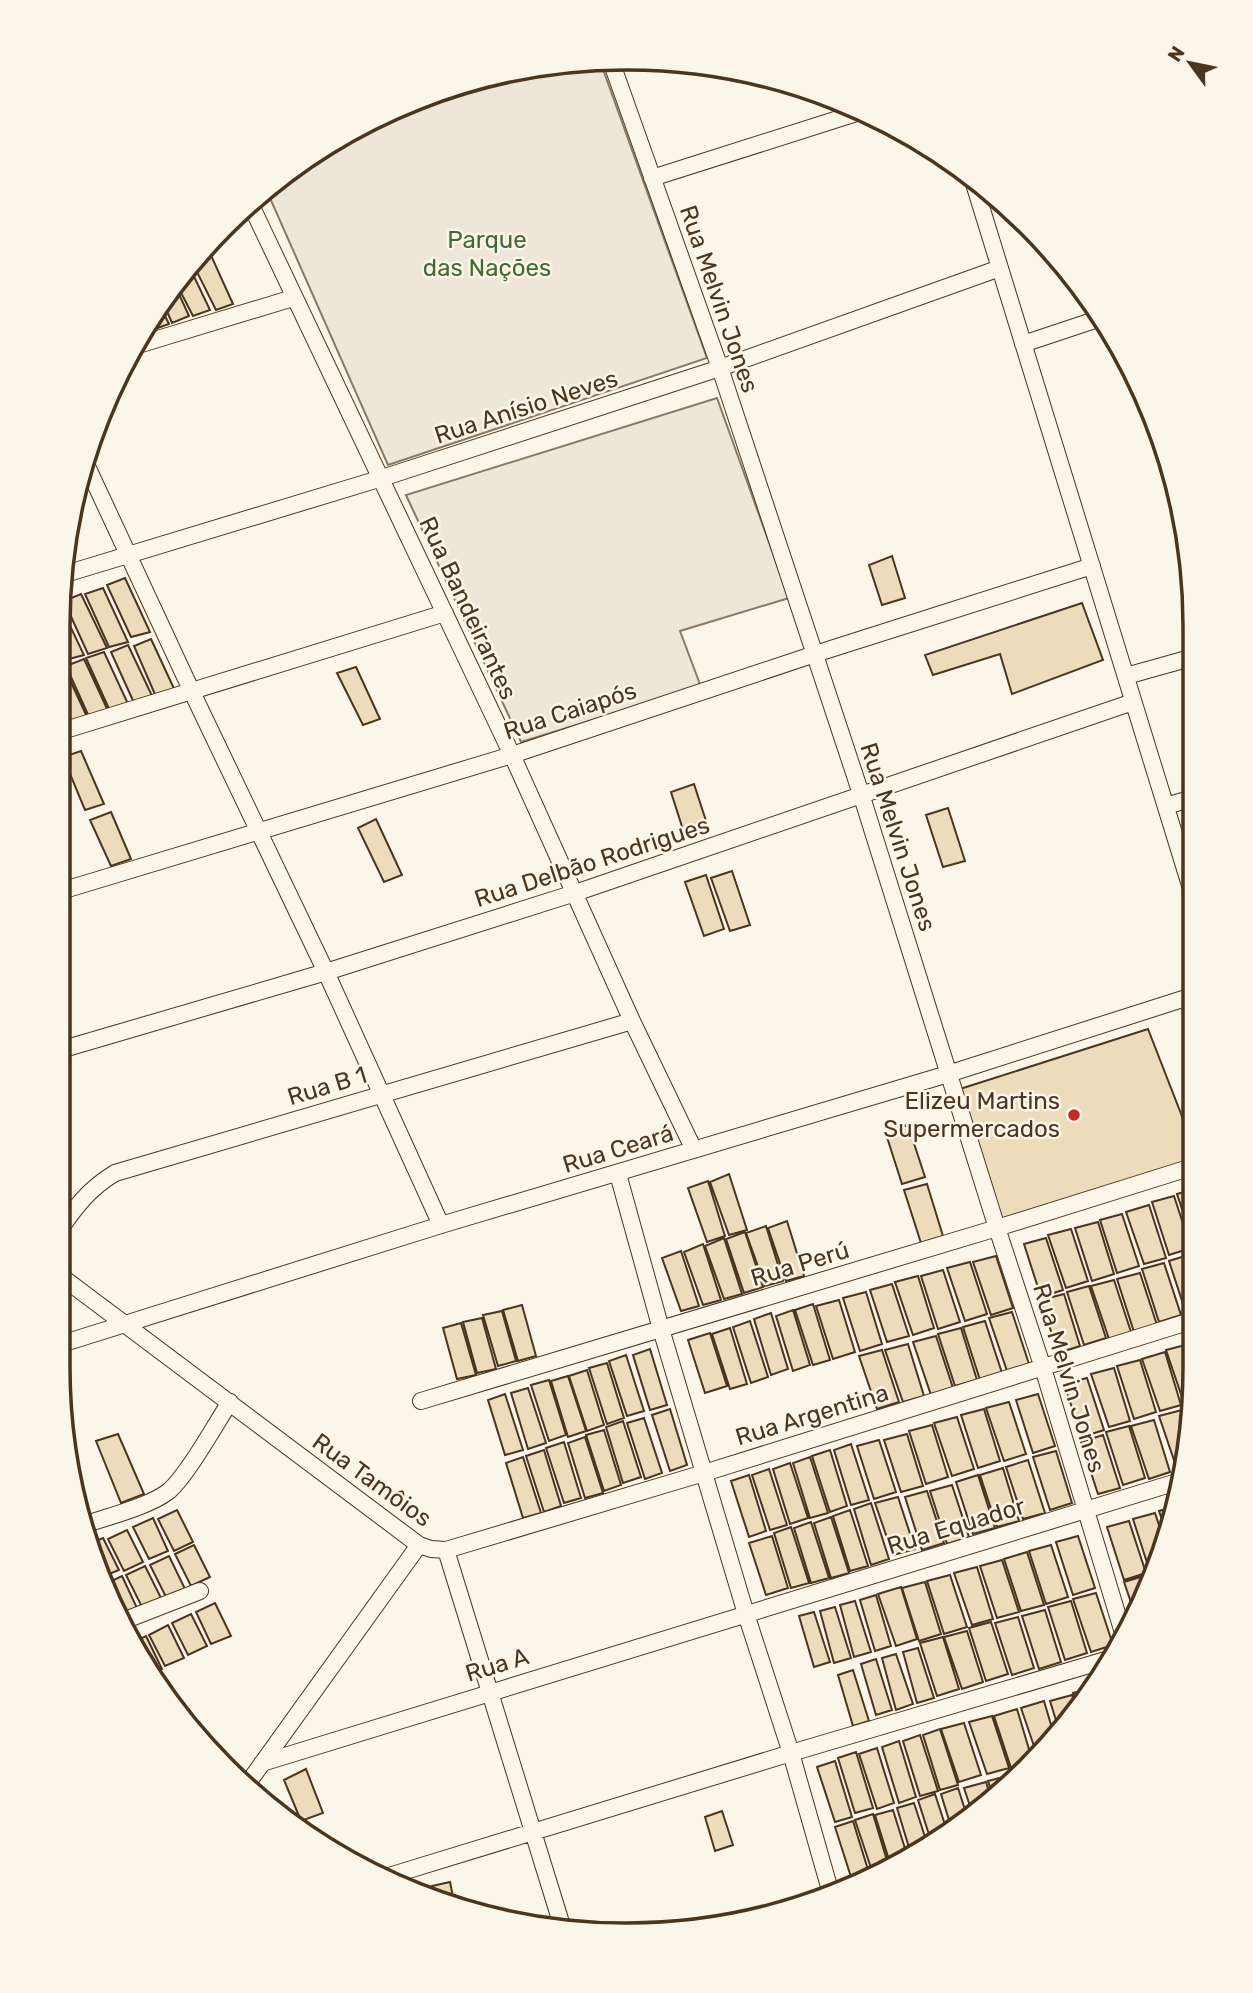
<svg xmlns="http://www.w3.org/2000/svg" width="1253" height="1993" font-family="Rubik,sans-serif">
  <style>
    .green { fill: #ede6d9; stroke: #887966; stroke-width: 2 }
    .building { fill: #ecdcbc; stroke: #4a3520; stroke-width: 2 }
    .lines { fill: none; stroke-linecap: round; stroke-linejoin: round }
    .street-casing { stroke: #4a3520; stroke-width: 18 }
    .street { stroke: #fbf6e9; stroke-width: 16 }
    .poi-dot { fill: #c62828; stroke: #fbf6e9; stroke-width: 2.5 }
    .labels { text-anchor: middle; stroke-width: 5; stroke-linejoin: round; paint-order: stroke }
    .park-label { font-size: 24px; fill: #436837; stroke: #fbf6e9 }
    .street-label { font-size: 24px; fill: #4a3520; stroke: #fbf6e9 }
    .poi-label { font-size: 24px; fill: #4a3520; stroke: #fbf6e9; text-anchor: end }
    .rim { fill: none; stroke: #4a3520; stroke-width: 3.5 }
  </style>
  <rect width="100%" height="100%" fill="#fbf6e9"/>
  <path class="green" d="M600,61L707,358L388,465L266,189L342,134L444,88L553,63Z
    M717,398L789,598L680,631L701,687L521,742L406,495Z"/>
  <path class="building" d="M209,251L233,304L216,310L192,262L199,255Z
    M189,266L210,310L193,316L175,281Z
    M174,283L189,316L172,323L163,302Z
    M160,306L169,324L152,330L149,325Z
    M892,556L905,598L882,605L869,565Z
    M125,578L150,632L131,637L107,585Z
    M103,588L128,642L109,647L85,594Z
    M81,594L107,648L88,654L64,601Z
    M1082,603L1103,660L1012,694L1000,654L933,675L925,655Z
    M62,609L84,655L65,660L62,653Z
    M151,639L176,693L157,699L134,646Z
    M128,645L154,700L135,705L111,652Z
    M104,652L129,706L110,711L86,658Z
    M84,659L109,713L90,719L66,666Z
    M63,665L88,719L69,724L62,707Z
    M356,667L380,719L363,725L337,673Z
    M81,751L104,804L85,810L63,757Z
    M694,784L708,827L685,836L671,792Z
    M948,808L965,861L943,867L926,815Z
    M111,812L131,859L111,866L90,820Z
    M376,819L402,875L384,882L358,828Z
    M732,871L750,925L730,931L711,878Z
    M706,875L724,929L704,936L685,882Z
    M1148,1029L1192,1142V1167L997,1228L960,1089Z
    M908,1125L925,1177L902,1184L885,1131Z
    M729,1174L747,1230L729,1235L710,1182Z
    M708,1181L725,1236L707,1242L688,1188Z
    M927,1184L943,1236L921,1243L904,1190Z
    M1191,1190V1236L1177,1194Z
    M1174,1196L1191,1248L1169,1255L1152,1202Z
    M1149,1205L1166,1258L1144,1264L1126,1212Z
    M1122,1214L1139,1266L1117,1273L1100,1220Z
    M787,1221L804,1276L786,1281L768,1228Z
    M1098,1222L1114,1274L1092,1281L1075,1228Z
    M766,1226L783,1281L765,1286L746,1233Z
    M1071,1229L1088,1281L1066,1288L1048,1235Z
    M745,1232L763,1287L744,1293L726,1239Z
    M724,1238L742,1294L724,1299L705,1246Z
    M1046,1238L1063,1290L1041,1297L1024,1244Z
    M703,1244L721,1300L703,1305L684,1252Z
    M681,1251L699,1306L681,1311L662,1258Z
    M1191,1254V1312L1186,1313L1169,1261Z
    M996,1256L1013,1308L991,1315L973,1262Z
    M970,1262L987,1314L965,1321L947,1268Z
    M1164,1263L1181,1315L1159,1322L1142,1269Z
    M943,1270L960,1322L938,1329L921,1276Z
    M1140,1273L1157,1325L1134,1332L1117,1279Z
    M918,1276L934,1328L913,1335L895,1282Z
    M1114,1280L1131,1332L1109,1339L1091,1286Z
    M892,1284L909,1336L887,1342L870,1290Z
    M1089,1286L1106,1338L1084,1345L1067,1292Z
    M866,1292L882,1344L860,1351L843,1298Z
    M1064,1294L1080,1346L1058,1353L1041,1300Z
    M839,1300L855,1352L833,1359L816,1306Z
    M813,1304L830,1360L813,1365L795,1310Z
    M522,1305L536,1356L518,1361L503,1310Z
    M793,1310L810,1365L793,1371L776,1316Z
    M502,1311L516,1361L498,1366L483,1315Z
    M1012,1312L1029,1364L1007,1371L989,1318Z
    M771,1313L788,1369L771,1375L754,1319Z
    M482,1318L496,1369L477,1373L463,1322Z
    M750,1321L768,1377L751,1383L733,1327Z
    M985,1321L1002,1373L980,1380L963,1327Z
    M461,1323L476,1375L457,1379L443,1328Z
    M730,1328L747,1384L730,1389L712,1334Z
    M961,1328L977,1380L955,1386L938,1334Z
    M710,1333L727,1386L705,1393L688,1340Z
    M936,1336L953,1388L931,1395L913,1342Z
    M908,1344L924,1396L903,1402L885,1350Z
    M1189,1344L1191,1401L1184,1403L1166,1350Z
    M650,1349L667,1405L650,1410L633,1355Z
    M882,1350L899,1402L877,1409L859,1356Z
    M1165,1352L1181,1405L1160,1411L1142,1359Z
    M626,1355L644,1411L627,1416L609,1361Z
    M1140,1360L1156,1412L1134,1419L1117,1366Z
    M607,1363L624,1418L607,1424L589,1368Z
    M1114,1368L1130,1421L1109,1427L1091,1374Z
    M587,1370L604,1425L587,1431L569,1376Z
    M568,1376L586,1431L568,1437L551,1381Z
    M1087,1378L1104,1430L1082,1437L1064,1384Z
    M549,1380L566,1435L549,1441L531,1385Z
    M528,1388L546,1443L528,1449L511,1393Z
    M505,1394L523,1450L505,1455L488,1400Z
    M1038,1394L1055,1446L1033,1453L1016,1400Z
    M1009,1402L1026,1454L1004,1461L986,1408Z
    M670,1409L687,1465L670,1471L652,1415Z
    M984,1409L1000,1461L978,1468L961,1415Z
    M1191,1409L1190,1429L1184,1411Z
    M1182,1410L1190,1440L1183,1467L1177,1469L1159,1416Z
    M957,1417L974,1469L952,1476L934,1423Z
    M644,1418L662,1473L645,1479L627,1423Z
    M1154,1420L1170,1472L1149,1479L1131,1426Z
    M623,1421L641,1477L623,1483L606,1427Z
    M932,1425L948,1477L926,1484L909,1431Z
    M1129,1426L1145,1478L1123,1485L1106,1432Z
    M604,1430L621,1485L604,1491L586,1435Z
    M118,1434L144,1494L121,1503L96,1441Z
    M907,1434L923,1486L901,1492L884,1440Z
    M1103,1435L1120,1488L1098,1494L1081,1442Z
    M585,1437L603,1493L585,1498L568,1443Z
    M879,1440L896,1492L874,1499L857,1446Z
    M564,1442L581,1498L564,1503L546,1448Z
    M851,1444L869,1500L851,1505L834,1450Z
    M544,1450L561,1506L544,1512L526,1456Z
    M830,1450L847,1506L830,1512L812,1456Z
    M1056,1451L1072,1503L1050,1510L1033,1457Z
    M523,1457L541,1513L523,1518L506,1463Z
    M810,1457L828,1513L810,1518L793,1463Z
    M1028,1460L1045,1513L1023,1519L1006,1467Z
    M790,1463L808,1518L790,1524L773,1469Z
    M1003,1468L1019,1521L997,1527L980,1475Z
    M769,1469L787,1525L770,1530L752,1475Z
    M749,1475L766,1531L749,1537L731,1481Z
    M978,1475L995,1528L973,1534L956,1482Z
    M952,1485L969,1537L947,1544L930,1491Z
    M927,1491L944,1543L922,1550L905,1497Z
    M898,1497L915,1549L893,1555L875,1503Z
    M871,1503L889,1559L871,1565L854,1509Z
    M1173,1507L1166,1532L1159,1511Z
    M177,1510L193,1542L174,1551L158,1519Z
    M850,1510L868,1566L850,1571L833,1516Z
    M1155,1513L1164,1540L1156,1570L1150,1572L1133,1519Z
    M831,1517L849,1573L831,1578L814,1523Z
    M153,1518L168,1551L149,1559L133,1527Z
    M1129,1521L1146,1573L1124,1580L1107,1527Z
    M811,1522L829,1578L811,1583L794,1528Z
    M791,1527L809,1583L791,1588L774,1533Z
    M127,1530L143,1562L124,1571L108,1539Z
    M772,1536L788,1588L766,1595L749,1543Z
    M1078,1536L1095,1588L1073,1595L1056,1542Z
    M103,1538L119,1570L102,1577L87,1545Z
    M194,1545L210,1577L191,1586L175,1554Z
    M1051,1545L1068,1597L1046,1604L1029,1551Z
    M1027,1552L1044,1605L1021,1611L1004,1559Z
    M169,1556L185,1589L166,1597L150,1565Z
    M1002,1560L1019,1612L997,1618L980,1566Z
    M145,1566L161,1598L142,1607L126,1575Z
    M977,1567L993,1619L972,1625L954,1573Z
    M950,1575L967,1627L944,1634L927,1581Z
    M1147,1575L1151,1586L1135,1614L1124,1582Z
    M122,1576L137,1608L121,1616L105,1584Z
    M925,1582L941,1634L919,1641L902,1588Z
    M901,1587L917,1639L896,1646L878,1594Z
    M1096,1593L1113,1645L1091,1652L1073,1599Z
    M876,1595L891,1646L875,1651L860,1600Z
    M855,1601L871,1652L854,1657L840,1605Z
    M1071,1601L1087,1653L1065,1660L1048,1607Z
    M215,1603L231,1636L211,1644L196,1612Z
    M835,1607L851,1658L834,1663L820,1611Z
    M1045,1610L1061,1662L1039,1669L1022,1616Z
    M814,1612L830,1662L814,1667L799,1616Z
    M191,1614L207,1646L188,1655L172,1623Z
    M1018,1617L1034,1668L1012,1675L995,1623Z
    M991,1622L1008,1674L986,1681L969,1628Z
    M168,1625L184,1658L165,1666L149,1635Z
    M967,1631L983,1682L962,1689L944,1637Z
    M146,1636L162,1669L149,1674L134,1642Z
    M943,1637L959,1689L937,1696L920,1643Z
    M918,1648L934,1698L917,1703L903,1652Z
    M896,1654L913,1704L896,1710L882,1658Z
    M876,1659L892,1710L876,1715L861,1664Z
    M853,1670L869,1721L853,1726L838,1675Z
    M1092,1688L1079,1710L1073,1693Z
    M1072,1695L1078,1712L1059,1730L1050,1701Z
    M1044,1701L1054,1735L1036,1752L1021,1708Z
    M1017,1709L1031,1756L1022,1765L1011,1768L994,1716Z
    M992,1716L1009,1768L987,1774L969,1722Z
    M964,1723L981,1775L959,1782L941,1729Z
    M940,1729L958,1785L940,1790L923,1735Z
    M920,1735L938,1791L920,1796L903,1741Z
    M899,1741L916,1797L899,1803L882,1747Z
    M877,1748L894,1803L877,1809L859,1754Z
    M856,1752L873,1808L855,1813L838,1758Z
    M835,1761L852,1817L835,1822L817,1767Z
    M306,1769L323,1813L301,1821L284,1780Z
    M1011,1775L992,1793L988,1781Z
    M986,1782L990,1795L972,1812L964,1788Z
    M958,1788L967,1816L952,1830L941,1794Z
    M935,1794L948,1834L932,1844L918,1800Z
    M914,1803L928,1846L911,1854L897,1808Z
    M893,1810L907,1855L890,1863L875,1815Z
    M722,1811L733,1845L715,1851L705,1817Z
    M873,1814L888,1864L872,1871L855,1820Z
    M853,1821L869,1873L852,1880L835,1827Z
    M450,1882L455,1907L435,1901L432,1886Z"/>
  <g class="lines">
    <defs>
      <path id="street" d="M611,61L720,368L862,797L997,1228L1043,1368L1123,1633
        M971,174L1193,895
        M652,178L863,111
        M249,201L512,755L632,1021L694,1150
        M1023,344L1101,318
        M138,345L293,298
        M86,464L192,692L326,972L441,1225
        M62,575L382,478L720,368L1000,268
        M1126,676L1194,657
        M62,731L445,613
        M1166,806L1193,798
        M61,891L512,755L815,654L1092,566
        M60,1050L326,972L575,893L1133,702
        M618,1174L661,1329L746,1614L791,1753L830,1890
        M59,1231C75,1207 90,1188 115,1173L632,1021
        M58,1274L419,1545L431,1549L446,1550L563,1929
        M58,1345L441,1225L948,1074L1192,996
        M421,1401L997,1228L1192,1167
        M84,1525C109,1516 148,1507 169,1491C188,1474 215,1425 230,1402
        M446,1550L704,1473L1191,1321
        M123,1621L200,1591
        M262,1763L1180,1481
        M248,1783L419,1545
        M389,1876L791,1753L1109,1659
        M772,1916L776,1915"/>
    </defs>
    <use href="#street" class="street-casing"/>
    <use href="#street" class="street"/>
  </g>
  <circle class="poi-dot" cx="1074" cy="1115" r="7"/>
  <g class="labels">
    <g class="park-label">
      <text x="487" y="248">Parque<tspan x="487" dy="28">das Nações</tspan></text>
    </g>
    <g class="street-label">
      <text transform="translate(719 299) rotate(71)" y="8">Rua Melvin Jones</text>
      <text transform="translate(526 407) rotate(-18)" y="8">Rua Anísio Neves</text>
      <text transform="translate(468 608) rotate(65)" y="8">Rua Bandeirantes</text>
      <text transform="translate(570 711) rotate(-18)" y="8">Rua Caiapós</text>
      <text transform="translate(898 837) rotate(72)" y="8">Rua Melvin Jones</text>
      <text transform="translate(592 862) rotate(-18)" y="8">Rua Delbão Rodrigues</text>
      <text transform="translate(327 1086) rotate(-17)" y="8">Rua B 1</text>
      <text transform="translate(618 1149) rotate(-17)" y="8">Rua Ceará</text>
      <text transform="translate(800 1264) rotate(-17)" y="8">Rua Perú</text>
      <text transform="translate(1069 1378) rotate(73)" y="8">Rua Melvin Jones</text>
      <text transform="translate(812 1415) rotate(-17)" y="8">Rua Argentina</text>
      <text transform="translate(372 1480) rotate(36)" y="8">Rua Tamôios</text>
      <text transform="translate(956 1526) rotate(-17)" y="8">Rua Equador</text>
      <text transform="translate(497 1665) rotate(-17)" y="8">Rua A</text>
    </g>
    <g class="poi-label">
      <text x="1060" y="1109">Elizeu Martins<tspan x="1060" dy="28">Supermercados</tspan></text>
    </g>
  </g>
  <path d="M0 0H1253V1993H0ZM626 70H627A556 556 0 0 1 1183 626V1367A556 556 0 0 1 627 1923H626A556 556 0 0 1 70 1367V626A556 556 0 0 1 626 70Z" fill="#fbf6e9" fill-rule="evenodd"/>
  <path class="rim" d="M626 70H627A556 556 0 0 1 1183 626V1367A556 556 0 0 1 627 1923H626A556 556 0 0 1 70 1367V626A556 556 0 0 1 626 70Z"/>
  <g transform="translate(1190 63) rotate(303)" stroke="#fbf6e9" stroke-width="5" paint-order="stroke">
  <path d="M0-5L12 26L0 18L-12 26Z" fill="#4a3520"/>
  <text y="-10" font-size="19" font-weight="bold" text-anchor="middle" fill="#4a3520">N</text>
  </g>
</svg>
